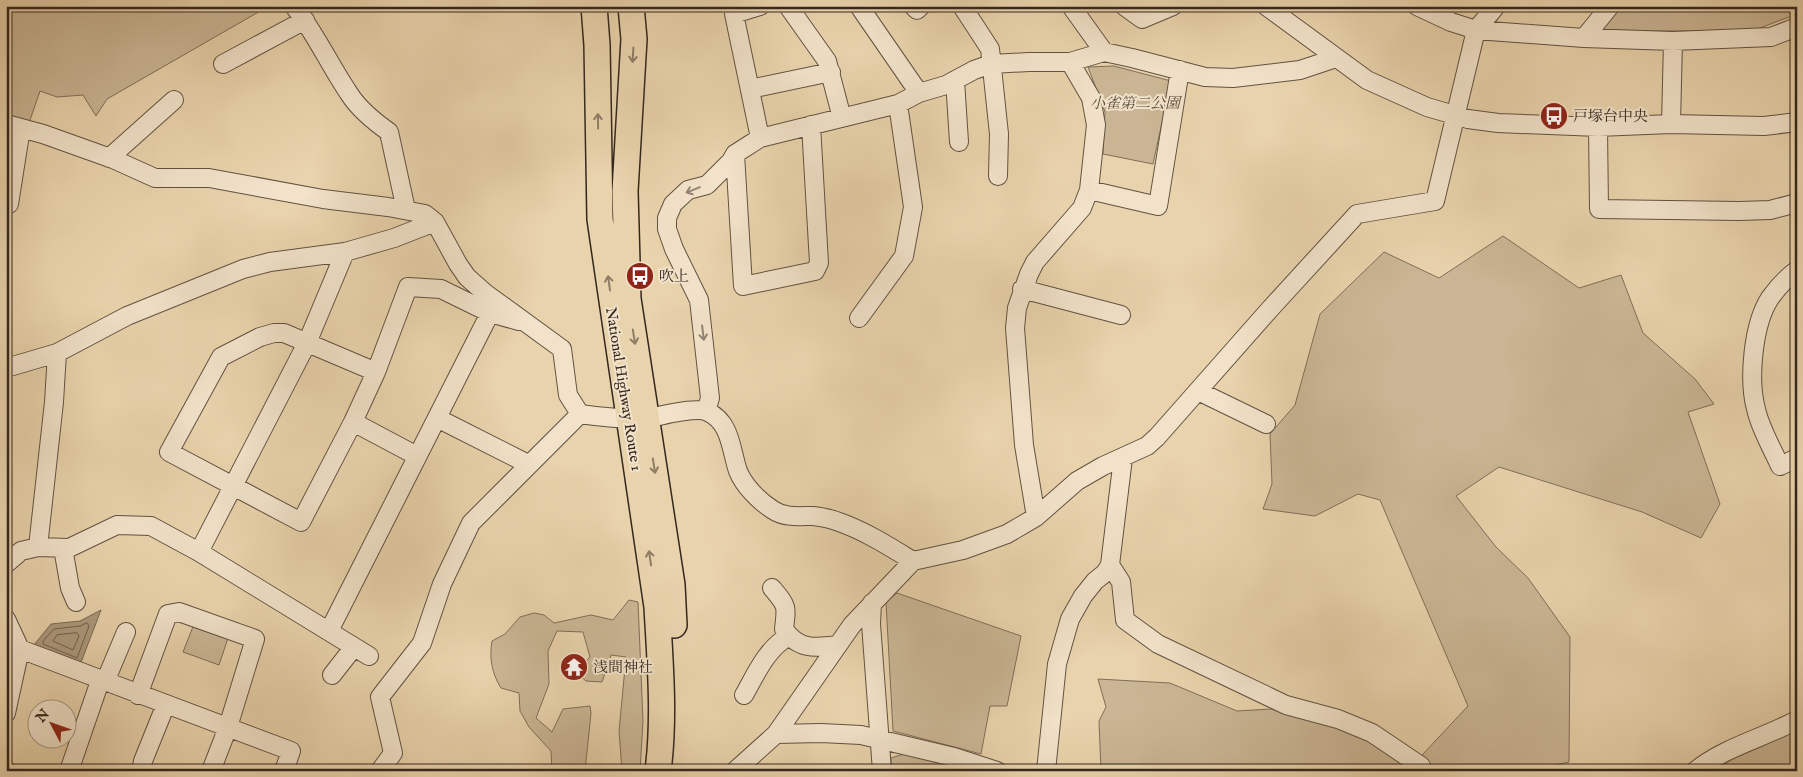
<svg xmlns="http://www.w3.org/2000/svg" width="1803" height="777" font-family="'IM FELL English','Noto Serif JP',serif">
  <style>
    .green { fill: #cab694; stroke: #7f6e5a }
    .water { fill: #ab997c; stroke: #7b6b57 }
    .lines { fill: none; stroke-linecap: round; stroke-linejoin: round }
    .shore { stroke: #70604e; stroke-width: 1 }
    .minor-casing { stroke: #615242; stroke-width: 20 }
    .highway-casing { stroke: #34271f; stroke-width: 28 }
    .minor { stroke: #f1e2c9; stroke-width: 18 }
    .highway { stroke: #e9d3ac; stroke-width: 25 }
    .oneway { stroke: #8e7d66 }
    .oneway2 { stroke: #928474 }
    .labels { text-anchor: middle; stroke-width: 4; stroke-linejoin: round; paint-order: stroke }
    .park-label { font-size: 15px; font-style: italic; fill: #5a4b3c; stroke: #f1e2c9 }
    .poi-label { font-size: 15px; fill: #34271f; stroke: #f1e2c9; text-anchor: start }
    .street-label { font-size: 15px; fill: #34271f; stroke: #f1e2c9 }
  </style>
  <rect width="100%" height="100%" fill="#e9d3ac"/>
  <filter id="stains"><feTurbulence type="fractalNoise" baseFrequency=".004" numOctaves="4"/><feColorMatrix values="0 0 0 0 .2 0 0 0 0 .09 0 0 0 0 .02 0 0 0 .5 -.17"/></filter>
  <radialGradient id="worn" r=".72"><stop offset=".6" stop-color="#630" stop-opacity="0"/><stop offset="1" stop-color="#630" stop-opacity=".3"/></radialGradient>
  <path class="green" d="M6,6H269L107,99L96,116L83,95L57,97L40,91L28,126L6,119Z
    M1621,6H1791L1797,11V14L1752,31H1599Z
    M1114,66L1171,81L1153,164L1103,154L1105,112L1088,67Z
    M1503,236L1579,288L1621,275L1643,333L1695,379L1714,404L1688,412L1720,504L1701,538L1642,512L1499,467L1456,496L1496,547L1528,578L1570,637L1569,762L1529,771H1101L1099,721L1106,707L1098,679L1170,683L1237,711L1271,709L1357,733L1409,769L1468,706L1380,500L1358,494L1315,516L1263,509L1272,484L1270,434L1295,405L1320,314L1384,252L1439,278Z
    M897,593L1021,636L1007,706H990L981,754L893,731L886,602Z
    M629,600L638,602L643,721L640,771H622L619,731L626,657L611,655L602,682L586,681L580,676L581,666L590,657L583,632L557,631L548,651L549,684L536,718L552,732L563,709L590,706L591,713L585,771H552L551,751L529,727L520,711L519,693L501,688C492,674 489,658 492,641L505,634L520,617L534,613L544,615L554,623L591,615L613,620Z
    M194,624L229,635L219,665L183,652Z
    M1797,726V771H1716L1737,755Z
    M904,754L968,771H892L891,758Z"/>
  <path class="water" d="M101,610L80,665L33,646L51,624L80,621Z"/>
  <g class="lines">
    <path class="shore" d="M87,623L89,626L77,658L43,644V641L54,629L80,626Z
      M77,633L79,636L73,650L53,641L57,635Z"/>
    <defs>
      <path id="minor" d="M294,6C316,34 330,66 350,95C359,109 375,122 389,132L406,210
        M760,6L734,14L760,138
        M788,6L827,61L842,118
        M859,6L919,93
        M913,6L917,10L921,6
        M962,6L990,49L999,134L998,176
        M1071,6L1104,52
        M1124,6L1142,19L1173,6
        M1266,6L1367,80L1427,107L1468,119L1498,123L1598,127L1671,124L1764,126L1797,122
        M1417,6L1451,22L1476,30L1584,38L1673,41L1771,37L1797,27
        M1584,38L1610,6
        M223,64L305,20
        M955,80L959,142
        M750,89L831,72
        M6,124L43,134L113,159L155,178H209L323,199L388,207L425,214L435,222L458,264L467,277L485,293L562,349L568,395L580,414C601,417 626,420 648,418C662,416 696,406 708,412C731,422 731,451 738,471C744,486 759,501 773,510C785,518 799,516 813,516C821,517 832,519 839,522C865,531 890,547 913,561
        M1671,124L1673,41
        M1598,127L1599,209L1739,211L1770,210L1797,203
        M735,154L743,286L815,271L819,263L811,125
        M109,158L174,100
        M1089,190L1158,206L1180,70
        M9,204L21,128
        M1797,270C1786,278 1778,287 1770,298C1753,324 1748,379 1756,409C1760,428 1772,448 1780,466L1797,458
        M1022,289L1121,315
        M859,318L904,256L913,207L898,104
        M6,368L57,353L127,316L243,269L270,262L345,252L394,238L435,222
        M376,372L353,422L301,522L169,452L221,357L260,337L274,333H284L376,372L408,287L441,289L490,313L519,321
        M1198,391L1266,424
        M706,411L710,398L699,300L674,249L667,229V218L673,204L688,190L707,185L731,161L735,154L760,138L898,104L919,93L946,85L974,70L991,64L1029,62H1070L1104,52L1132,58L1205,77L1233,78L1300,70L1336,58
        M437,418L528,464
        M353,422L417,456
        M1036,517L1024,445L1015,328L1017,308L1029,274L1035,262L1082,208L1089,190L1096,125L1091,98L1070,62
        M38,547L54,402L57,353
        M63,548L70,588L76,602
        M199,552L307,343L345,252
        M6,564L21,551L38,547L69,548L117,525L151,526L199,552L369,656
        M1110,565L1121,582L1125,620L1158,644L1286,705L1338,719L1372,733L1421,766
        M772,588C787,606 787,605 784,629C798,650 815,648 838,645
        M872,603L871,624L882,771
        M6,619L20,649L6,713
        M329,631L490,313
        M20,649L291,751L284,771
        M332,675L354,647
        M105,682L126,632
        M138,695L168,614L179,612L255,639L228,727L211,771
        M744,695C756,674 767,648 789,636
        M776,734L821,733L861,735L954,757L997,771
        M6,770L7,771
        M69,771L100,681
        M141,771L143,761L166,704
        M380,771L393,753L380,697L422,643L442,584L471,523L580,414
        M735,771L776,734L852,625L913,561L963,550L1007,534L1036,517L1077,481L1103,466L1147,446L1157,437L1270,309L1357,214L1435,201L1476,30L1496,6
        M1046,771L1057,664L1070,619L1083,596L1095,581L1105,573L1110,565L1123,458
        M1695,771C1725,747 1763,738 1797,720"/>
      <path id="highway" d="M594,6L597,45L600,219L657,607C660,661 665,717 658,771
        M631,6L634,39L625,191L628,299L672,585L674,625"/>
    </defs>
    <use href="#minor" class="minor-casing"/>
    <use href="#highway" class="highway-casing"/>
    <use href="#minor" class="minor"/>
    <use href="#highway" class="highway"/>
  </g>
  <defs><path id="oneway-shaft" d="M-6 0H5M1.5-3L5.5 0L1.5 3" fill="none" stroke-width="1.6" stroke-linecap="round" stroke-linejoin="round" transform="scale(1.25)"/></defs>
  <g class="oneway">
    <use href="#oneway-shaft" transform="translate(633 55) rotate(93)"/>
    <use href="#oneway-shaft" transform="translate(598 121) rotate(-91)"/>
    <use href="#oneway-shaft" transform="translate(609 283) rotate(-98)"/>
    <use href="#oneway-shaft" transform="translate(634 337) rotate(81)"/>
    <use href="#oneway-shaft" transform="translate(654 466) rotate(81)"/>
    <use href="#oneway-shaft" transform="translate(650 558) rotate(-98)"/>
  </g>
  <g class="oneway2">
    <use href="#oneway-shaft" transform="translate(693 190) rotate(158)"/>
    <use href="#oneway-shaft" transform="translate(703 333) rotate(83)"/>
  </g>
  <defs>
    <symbol id="bus-disc" viewBox="-11 -11 22 22"><circle r="9.5" fill="#8f2418" stroke="#f1e2c9"/><path d="M-5-6H5V4H4V6H2V4H-2V6H-4V4H-5ZM-3.5-4V0h7V-4ZM-3.5 1.2v1.5H-2V1.2ZM2 1.2v1.5H3.5V1.2Z" fill="#fff"/></symbol>
    <symbol id="temple-disc" viewBox="-11 -11 22 22"><circle r="9.5" fill="#8f2418" stroke="#f1e2c9"/><path d="M0-6L5-2H3V0L6.5 2.5H4V6H1.5V3h-3V6H-4V2.5H-6.5L-3 0V-2H-5Z" fill="#fff"/></symbol>
  </defs>
  <g fill-rule="evenodd">
    <use href="#bus-disc" x="1538" y="100" width="32" height="32"/>
    <use href="#bus-disc" x="624" y="260" width="32" height="32"/>
    <use href="#temple-disc" x="558" y="651" width="32" height="32"/>
  </g>
  <g class="labels">
    <g class="park-label">
      <text x="1135" y="108">小雀第二公園</text>
    </g>
    <g class="poi-label">
      <text x="1573" y="121">戸塚台中央</text>
      <text x="659" y="281">吹上</text>
      <text x="593" y="672">浅間神社</text>
    </g>
    <g class="street-label">
      <text transform="translate(624 389) rotate(81)" y="5">National Highway Route 1</text>
    </g>
  </g>
  <rect width="1803" height="777" fill="none" stroke="#e9d3ac" stroke-width="25"/>
  <rect x="8" y="8" width="1788" height="762" fill="none" stroke="#34271f" stroke-width="2.5"/>
  <rect x="12" y="12" width="1778" height="752" fill="none" stroke="#34271f"/>
  <g transform="translate(52 724) rotate(311)"><circle r="24" fill="#f1e2c9" stroke="#a59785"/>
  <path d="M0-4L9 19L0 12L-9 19Z" fill="#8f2418"/>
  <text y="-8" font-size="14" font-weight="bold" text-anchor="middle" fill="#34271f">N</text>
  </g>
  <rect width="100%" height="100%" filter="url(#stains)"/>
  <rect width="100%" height="100%" fill="url(#worn)"/>
</svg>
